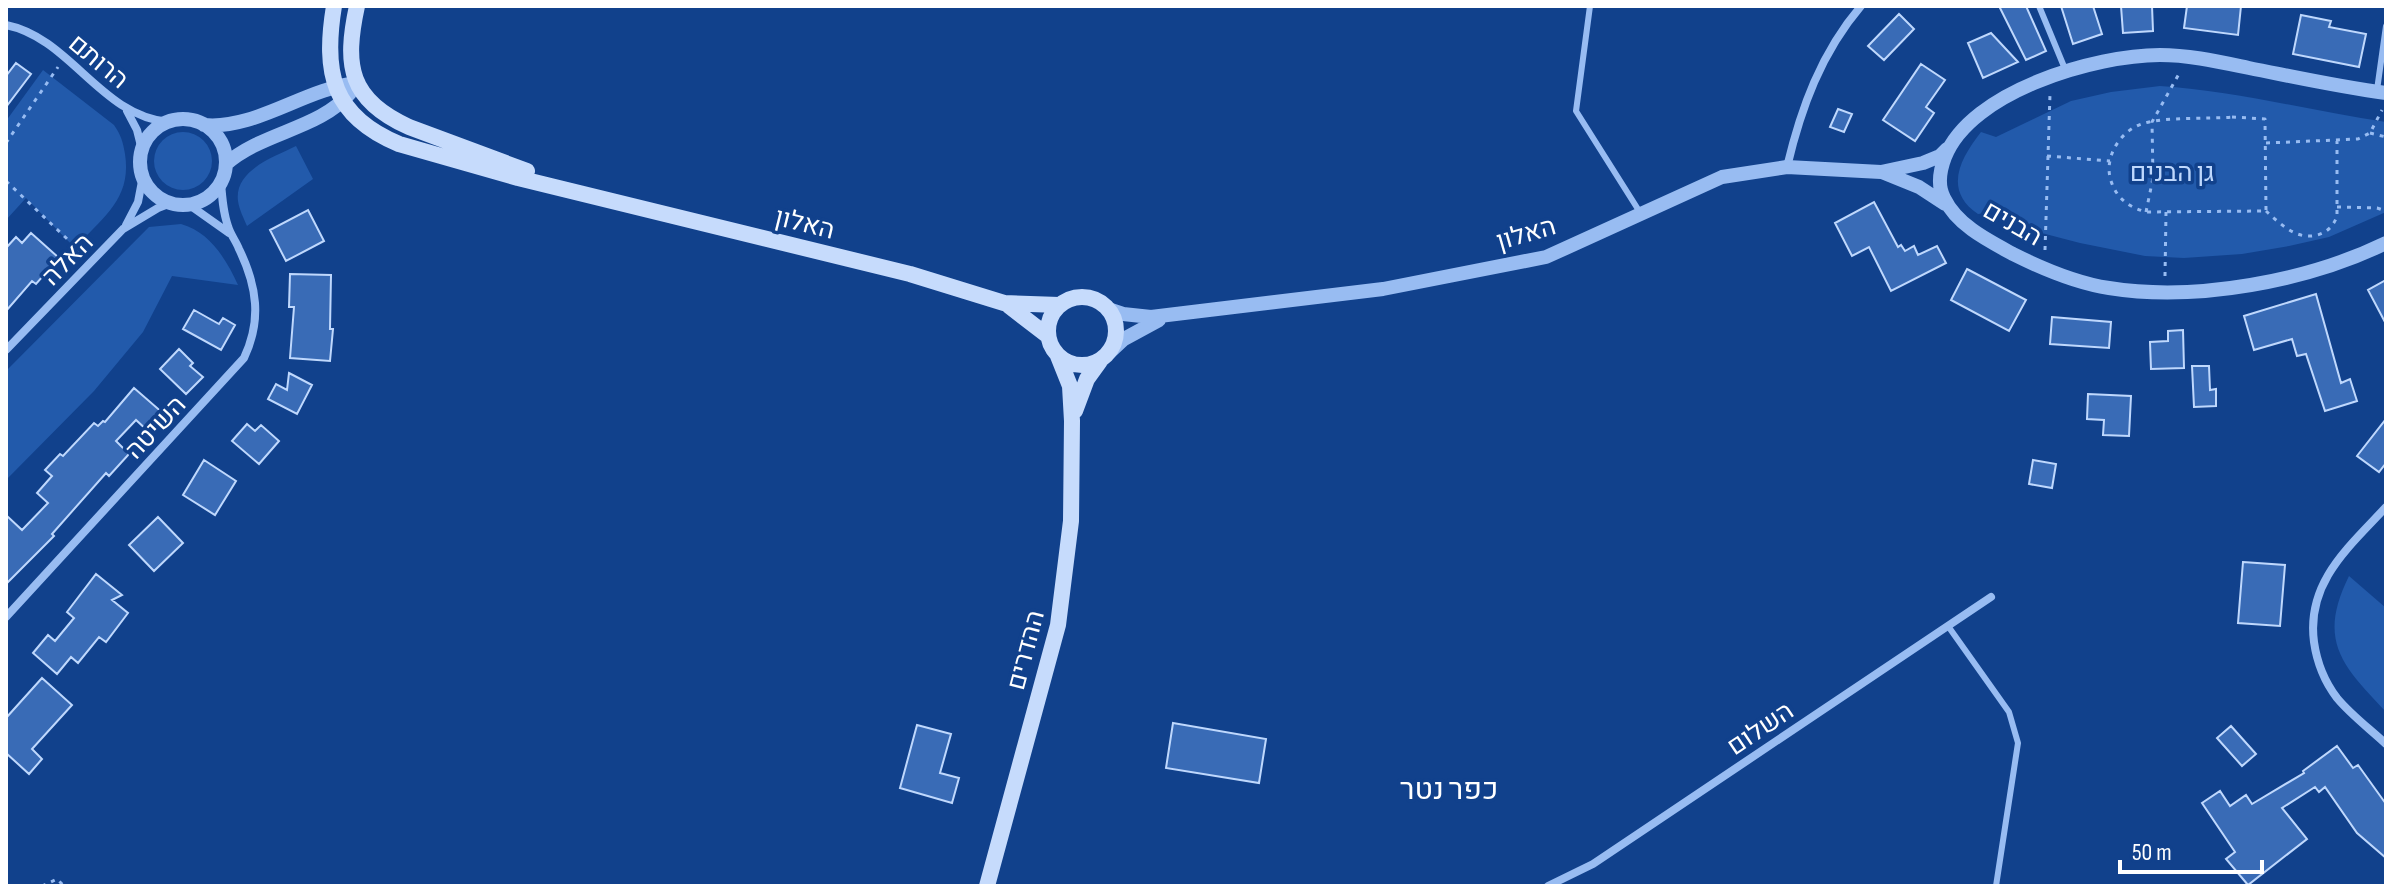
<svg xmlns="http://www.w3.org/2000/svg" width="2392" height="892" font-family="'Sofia Sans Condensed',Heebo,sans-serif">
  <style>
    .green { fill: #225aab }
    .building { fill: #396bb6; stroke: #bfd8fd; stroke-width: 2 }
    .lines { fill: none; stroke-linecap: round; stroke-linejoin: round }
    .path { stroke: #98bcf2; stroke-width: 3; stroke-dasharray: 4 6; stroke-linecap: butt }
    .service { stroke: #98bcf2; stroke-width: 6 }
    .minor { stroke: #98bcf2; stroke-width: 8 }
    .tertiary { stroke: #98bcf2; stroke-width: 14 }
    .secondary { stroke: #c6dbfc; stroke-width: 16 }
    .labels { text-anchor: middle; stroke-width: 7; stroke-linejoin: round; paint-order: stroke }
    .street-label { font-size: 26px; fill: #fff; stroke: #11418c }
    .park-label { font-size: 26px; fill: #bfd8fd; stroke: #11418c }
    .quarter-label { font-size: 30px; fill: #fff; stroke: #11418c }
  </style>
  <rect width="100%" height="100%" fill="#11418c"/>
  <path class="green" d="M43,70L114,125C121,135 123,142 125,154C132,199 103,217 75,248L26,198L6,220V121Z
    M2160,86C2236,91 2311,111 2386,122V212L2329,237L2289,246L2242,254L2184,258L2145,256L2080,243L2026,229L1995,212L1978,214C1943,190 1960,159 1981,132L1996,137L2071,101L2111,92Z
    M154 161a29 29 0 1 1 58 0a29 29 0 1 1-58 0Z
    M296,146L313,179L247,226C244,219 239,209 238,201C234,170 274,157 296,146Z
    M181,224C210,232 226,259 238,285L172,276L143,332L94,391L6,480V371L149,227Z
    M2349,576L2386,608V712C2342,665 2317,641 2349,576Z"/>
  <path class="building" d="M1999,6H2026L2046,51L2026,60Z
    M2061,6H2093L2102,34L2073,44Z
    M2121,6H2152L2153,31L2123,33Z
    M2187,6H2241L2238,35L2184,28Z
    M1899,14L1914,29L1884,60L1868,46Z
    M2301,15L2331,21L2329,27L2366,34L2359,67L2293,54Z
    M1991,33L2018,62L1983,78L1968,43Z
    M16,63L31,74L6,107V76Z
    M1921,64L1945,80L1926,107L1934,113L1915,141L1883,120Z
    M1838,109L1852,114L1844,132L1830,127Z
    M1874,202L1898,247L1901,245L1905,251L1914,246L1918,255L1937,246L1946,263L1891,291L1869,247L1852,256L1835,223Z
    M308,210L324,241L286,261L270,230Z
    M31,233L59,258L36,284L32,281L6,311V248L16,237L22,243Z
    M1967,269L2026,300L2009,331L1951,300Z
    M290,274L331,275L330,329H333L330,361L290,358L294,307H289Z
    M2386,280V324L2368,290Z
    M2316,294L2341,383L2350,379L2357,401L2325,411L2306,354L2297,356L2292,339L2254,350L2244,316Z
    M194,310L219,324L223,318L235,325L221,350L183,329Z
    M2052,317L2111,322L2109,348L2050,344Z
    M2183,330L2184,368L2151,369L2150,342L2168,341V331Z
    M179,349L193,363L190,366L203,377L186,394L160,369Z
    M2192,366H2209L2210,390L2216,389V406L2194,407Z
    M289,373L312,385L297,414L268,399L276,384L287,390Z
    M134,388L164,414L149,432L136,420L116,441L129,454L109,476L106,473L52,534L54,536L6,584V515L22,530L48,503L37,493L52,476L45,470L60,454L63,456L94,423L98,426L103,421L105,422Z
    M2088,394L2131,396L2129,436L2103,435L2104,420L2087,419Z
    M2386,419V463L2379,472L2357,456Z
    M247,424L255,431L261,425L279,441L259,464L232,441Z
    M204,460L236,481L215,515L183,495Z
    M2033,460L2056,464L2052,488L2029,484Z
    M158,517L183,543L154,571L129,545Z
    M2243,562L2285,565L2280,626L2238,623Z
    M96,574L122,595L112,600L128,613L106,642L99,637L78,663L71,657L57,674L33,653L48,635L55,641L74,618L67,612Z
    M42,678L72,705L32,749L42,759L29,774L6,753V718Z
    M1173,723L1266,739L1259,783L1166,768Z
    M917,725L951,734L940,773L959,778L952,803L900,788Z
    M2231,726L2256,754L2242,766L2217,738Z
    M2337,746L2353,768L2358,765L2386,804V858L2357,833L2325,787L2319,792L2315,787L2282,808L2307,839L2248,885L2226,859L2235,852L2202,803L2220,791L2230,806L2246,795L2252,804L2304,773L2303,771Z"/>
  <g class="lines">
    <path class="path" d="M2232,117L2265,119L2266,211L2146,212C2129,207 2117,199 2111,181C2103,157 2121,129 2145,123C2165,117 2209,119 2232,117Z
      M2370,133L2386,137
      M6,143L58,67
      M2266,143L2358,139L2370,133L2382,110
      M2047,156L2110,161
      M6,181L82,253
      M2337,207L2377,208L2386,211
      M2266,211C2274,218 2283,227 2293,232C2310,241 2331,235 2337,216V141
      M2146,212L2153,178L2152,122L2180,72
      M2045,250L2050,94
      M2165,276L2166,212
      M42,886L57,879L64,886"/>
    <path class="service" d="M1590,6L1576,111L1641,214
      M2039,6L2065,69
      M2377,90L2386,26
      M1948,626L2009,712L2018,743L1996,886"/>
    <path class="minor" d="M6,25C71,38 100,116 169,122
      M127,111L137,130L142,150
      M1787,167C1801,108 1821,53 1861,6
      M188,204L229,233
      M126,225L138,202L143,176
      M6,350L123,229L158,208L171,203
      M2386,507C2349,547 2306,582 2314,642C2317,663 2324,681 2337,698C2351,715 2370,729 2386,744
      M6,617L244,358C262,320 257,286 239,249C236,241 230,234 228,226C223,212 222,197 221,182
      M1548,886L1593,864L1991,597"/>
    <path class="tertiary" d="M2386,93C2340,87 2295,77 2249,68C2220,62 2190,55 2160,55C2096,55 1971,91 1945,157C1940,170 1937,185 1944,198C1957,225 1987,240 2013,254C2043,269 2076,283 2109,288C2196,302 2308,281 2386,243
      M140 162a43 43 0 1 1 86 0a43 43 0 1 1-86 0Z
      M204,125C256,130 305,88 358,83
      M226,164C262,132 320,129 350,93
      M1882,172L1919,187L1945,204
      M1108,309L1123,314L1151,317L1383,289L1546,257L1722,177L1787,167L1881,172L1923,163L1940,156L1947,149
      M1109,353L1124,339L1159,320"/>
    <path class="secondary" d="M334,6C323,73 332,116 399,144L518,178L910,274L1004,303L1059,305
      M357,6C344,66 349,100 409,127L527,171
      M1048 331a34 34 0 1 1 68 0a34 34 0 1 1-68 0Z
      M1009,306L1048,336
      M1075,411L1087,379L1100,361
      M987,886L1058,625L1071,521L1072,421L1070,386L1058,356"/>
  </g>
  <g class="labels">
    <g class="street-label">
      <text transform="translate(99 61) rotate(40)" y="9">הרותם</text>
      <text transform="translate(805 223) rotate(14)" y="9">האלון</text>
      <text transform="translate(2013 223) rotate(30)" y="9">הבנים</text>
      <text transform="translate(1526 233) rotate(-16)" y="9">האלון</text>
      <text transform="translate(67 259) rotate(-46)" y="9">האלה</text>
      <text transform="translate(155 427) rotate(-47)" y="9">השיטה</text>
      <text transform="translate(1025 650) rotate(-75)" y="9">ההדרים</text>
      <text transform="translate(1760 728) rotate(-34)" y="9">השלום</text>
    </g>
    <g class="park-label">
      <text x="2172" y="181">גן הבנים</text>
    </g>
    <g class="quarter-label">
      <text x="1449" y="799">כפר נטר</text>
    </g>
  </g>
  <rect width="2392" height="892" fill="none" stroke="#ffffff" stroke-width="16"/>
  <path d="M2120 860v12h142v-12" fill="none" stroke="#ffffff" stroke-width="4"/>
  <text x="2132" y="860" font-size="24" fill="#ffffff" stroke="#11418c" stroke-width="6" paint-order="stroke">50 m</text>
</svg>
